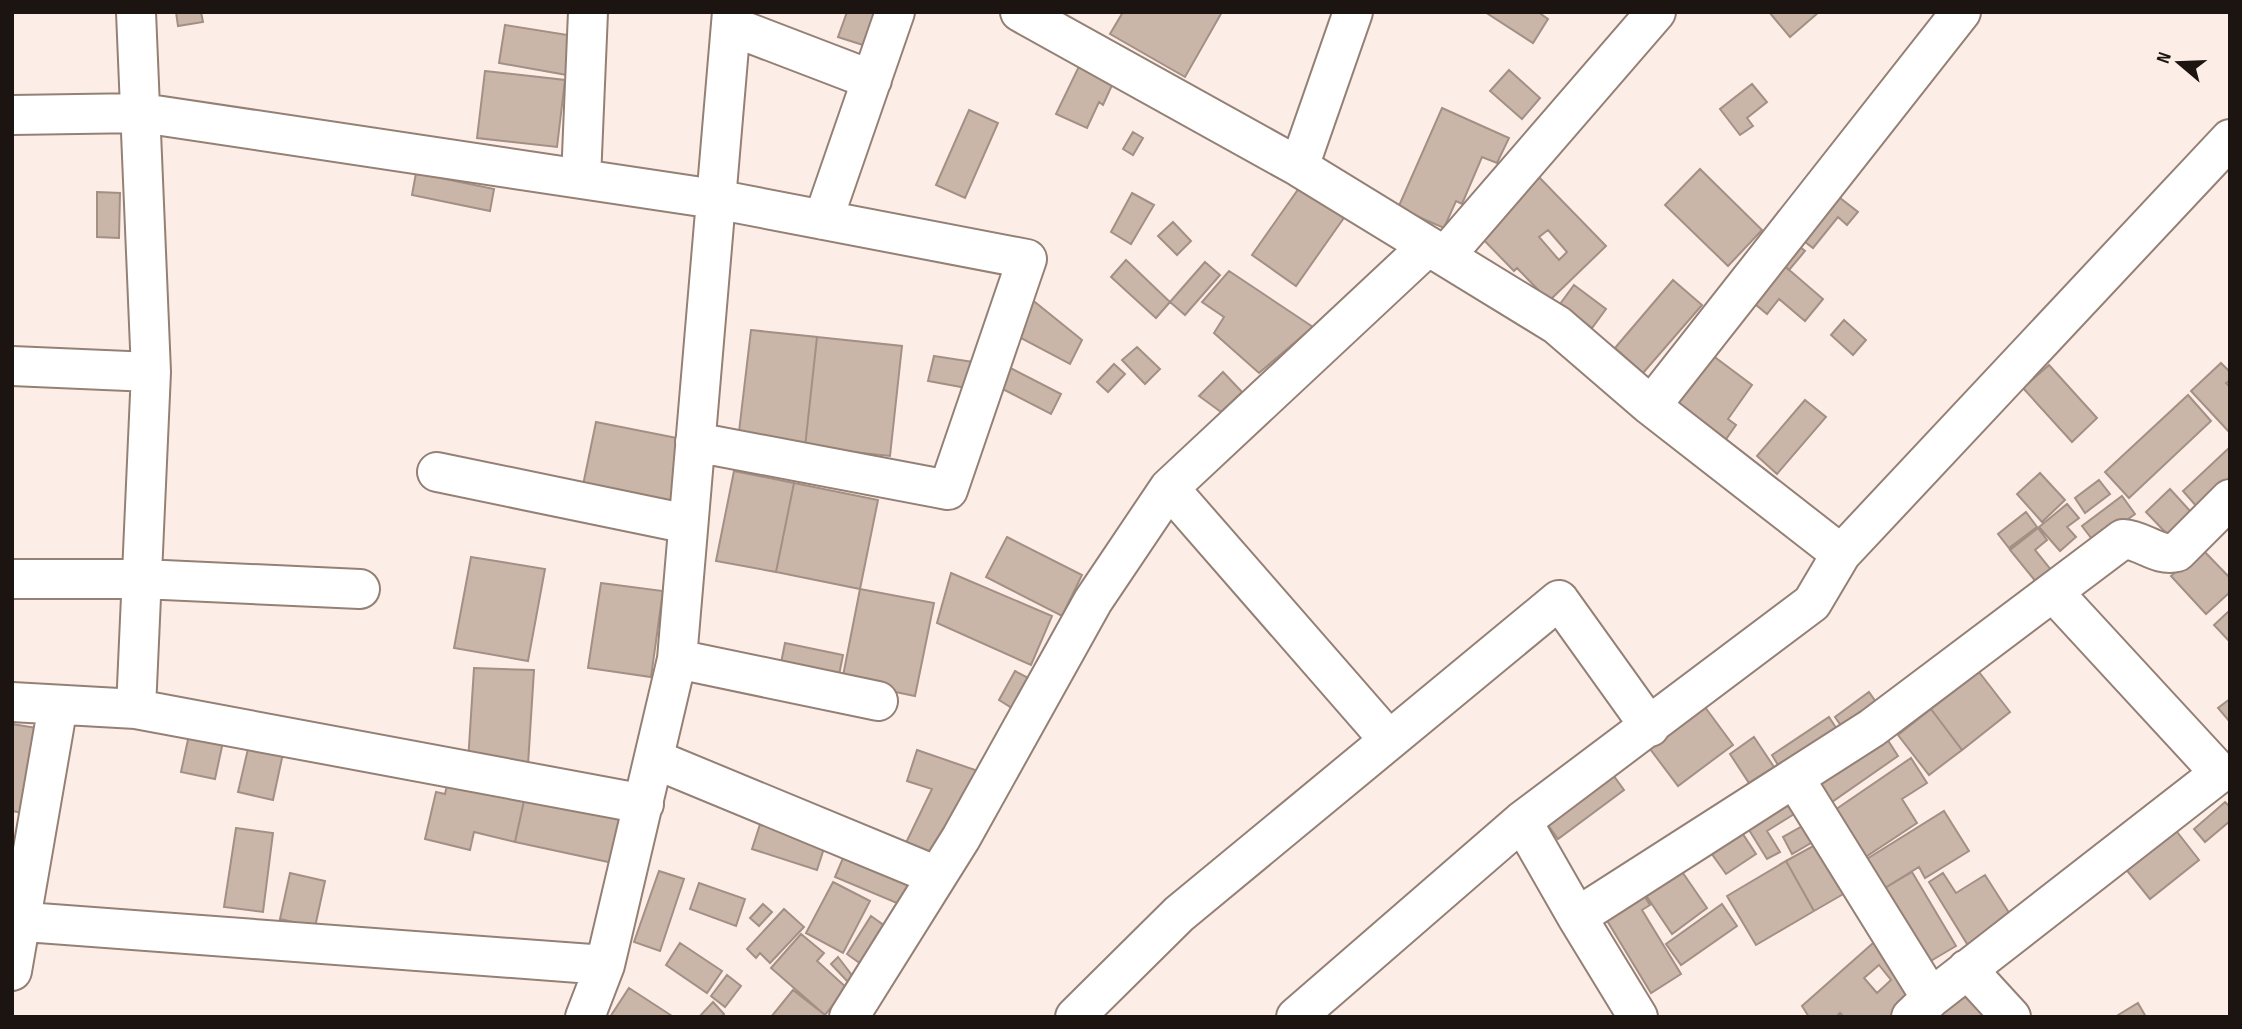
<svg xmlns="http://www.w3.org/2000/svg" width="2242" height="1029" font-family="'Sofia Sans Condensed',sans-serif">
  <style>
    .building { fill: #cab5a9; stroke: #a38f84; stroke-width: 2; fill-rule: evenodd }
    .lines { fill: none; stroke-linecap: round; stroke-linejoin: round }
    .minor-casing { stroke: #948075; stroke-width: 42 }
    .minor { stroke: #fff; stroke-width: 38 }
  </style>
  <rect width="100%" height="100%" fill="#fceee7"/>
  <path class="building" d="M176,12H201L203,22L178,26Z
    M847,12H877L866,46L838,37Z
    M1123,12H1222L1185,77L1110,34Z
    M1485,12H1538L1548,19L1533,43Z
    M1769,12H1819L1790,37Z
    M505,25L574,36L567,75L499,63Z
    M1084,56L1118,72L1103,105L1099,102L1087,128L1056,114Z
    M1509,70L1540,98L1522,119L1490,91Z
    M485,71L565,80L557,147L477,138Z
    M1752,84L1767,102L1747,118L1753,126L1740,135L1720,109Z
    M1442,108L1509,138L1497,163L1482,157L1462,204L1456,201L1444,228L1398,208Z
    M969,110L998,123L965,198L936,185Z
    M1133,132L1143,138L1133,155L1123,149Z
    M1700,169L1762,230L1728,266L1665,205Z
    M1534,172L1606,246L1549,301L1517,268L1514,271L1474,230ZM1548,230L1567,252L1559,260L1539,237Z
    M416,173L494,189L490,211L412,195Z
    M1304,181L1348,212L1296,286L1252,255Z
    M97,192L120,193L119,238L97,237Z
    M1132,193L1154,205L1131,244L1111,232Z
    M1835,194L1858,212L1847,225L1838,217L1813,248L1800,238Z
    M1173,222L1191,241L1177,255L1158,236Z
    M1795,243L1805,251L1789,270L1780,262Z
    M1126,260L1170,302L1156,318L1111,277Z
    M1205,262L1220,275L1185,315L1170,302Z
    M1780,262L1823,299L1805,321L1779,299L1767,314L1749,299Z
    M1229,271L1313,327L1259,373L1214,333L1224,317L1202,302Z
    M1673,280L1702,305L1643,373L1615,348Z
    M1574,285L1606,309L1592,328L1560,304Z
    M1025,294L1082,340L1070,364L1006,330Z
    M1844,320L1866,340L1853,355L1831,335Z
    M751,330L817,337L805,447L738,440Z
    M817,337L902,346L890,456L805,447Z
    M1700,346L1752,385L1728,419L1736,425L1724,442L1662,396Z
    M1137,347L1160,369L1145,384L1122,360Z
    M934,356L980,363L972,389L928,381Z
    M997,361L1061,394L1051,414L987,381Z
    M2221,363L2230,372V380L2226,383L2230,387V433L2191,391Z
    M1114,364L1125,374L1108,392L1097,382Z
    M2049,365L2097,418L2072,442L2023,388Z
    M1223,372L1242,392L1221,412L1199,396Z
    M2188,395L2211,421L2129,498L2105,472Z
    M1805,400L1826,417L1777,474L1757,456Z
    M596,422L687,440L672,513L581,495Z
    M2230,447V479L2198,508L2183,491Z
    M734,471L794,483L776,572L716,561Z
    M2040,473L2065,500L2042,522L2017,494Z
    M2099,480L2110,494L2085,513L2075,498Z
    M794,483L878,500L860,589L776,572Z
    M2170,489L2191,512L2167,534L2146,512Z
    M2122,496L2135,514L2095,543L2082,526Z
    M2067,504L2079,518L2067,527L2076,537L2060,551L2039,527Z
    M2026,512L2037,527L2009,548L1998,534Z
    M2038,528L2047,540L2035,550L2052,571L2037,583L2010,550Z
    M1007,537L1082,575L1062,616L986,577Z
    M2201,548L2230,578V592L2206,614L2171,576Z
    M471,557L545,569L528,661L454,648Z
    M951,573L1052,616L1031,665L937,623Z
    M601,583L663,591L651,677L588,668Z
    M860,589L934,603L915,696L842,681Z
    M2230,610V642L2214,625Z
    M785,643L843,655L838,680L780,668Z
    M474,668L534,670L528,765L468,762Z
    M1015,671L1032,680L1015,710L999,700Z
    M1979,672L2010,712L1962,750L1931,709Z
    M1869,692L1883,712L1849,737L1835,717Z
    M1699,699L1733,745L1678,786L1644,741Z
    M2230,699V722L2218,708Z
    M1931,709L1962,750L1929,775L1898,735Z
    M1829,717L1842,737L1784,775L1772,755Z
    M192,721L226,728L215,779L181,772Z
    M12,724L43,729L28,814L12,811Z
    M1878,725L1898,756L1819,811L1798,782Z
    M251,736L285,744L273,800L238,792Z
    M1754,737L1774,767L1749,783L1730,754Z
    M917,750L981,772L923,863L901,853L932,789L907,781Z
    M1911,758L1927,783L1902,799L1917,823L1858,862L1829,814Z
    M1611,772L1624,790L1558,839L1545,821Z
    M448,781L527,787L515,842L474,832L470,850L425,839L436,792L445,794Z
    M1793,783L1807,806L1767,831L1780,852L1767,859L1741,817Z
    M527,787L625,810L613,863L515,842Z
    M2225,802L2230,807V821L2205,842L2194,829Z
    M1944,811L1969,851L1925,878L1919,867L1880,891L1862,862Z
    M763,815L828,836L817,870L752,849Z
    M1813,820L1823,836L1792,854L1783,837Z
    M1735,822L1756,854L1726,874L1704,843Z
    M236,828L273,833L263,912L224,907Z
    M2174,828L2199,860L2150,899L2124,867Z
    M1824,840L1852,889L1814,911L1786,861Z
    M849,844L917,874L897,903L835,877Z
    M1674,860L1707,908L1672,934L1639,885Z
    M1786,861L1814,911L1756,945L1727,896Z
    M659,871L684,879L660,951L634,942Z
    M1912,872L1956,946L1924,965L1880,891Z
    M290,873L325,881L315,927L280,919Z
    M1943,873L1956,893L1985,875L2013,919L1969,947L1929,882Z
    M833,882L870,901L843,953L806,933Z
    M699,883L745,899L736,926L690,909Z
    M1638,886L1650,905L1642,910L1681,974L1651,993L1600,909Z
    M763,904L772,912L759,926L750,918Z
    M1722,904L1737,926L1681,965L1666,944Z
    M784,909L804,927L770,963L760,953L756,958L747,949Z
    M871,916L885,926L861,964L847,954Z
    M801,934L824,953L817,961L847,988L825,1015L771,968Z
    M1881,936L1920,994L1896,1017H1844L1840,1013L1836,1017H1809L1802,1006ZM1879,965L1891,980L1877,993L1864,978Z
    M680,943L722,971L707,993L666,965Z
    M838,957L854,978L849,983L831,964Z
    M727,975L741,986L725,1007L711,996Z
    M1973,984L1995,1017H1939Z
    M629,988L672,1016V1017H610Z
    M793,990L825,1015L824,1017H771Z
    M713,1002L724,1014L721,1017H699Z
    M2138,1003L2146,1017H2115Z"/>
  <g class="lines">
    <defs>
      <path id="minor" d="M136,12L151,372L136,709
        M1020,12L1299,167L1557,325L1651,406L1841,554
        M731,26L872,80
        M12,115L142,113L715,199L1027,259L948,490L695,442
        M1299,167L1353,12
        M581,179L588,12
        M823,220L895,12
        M1445,256L1656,12
        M12,366L151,372
        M1651,406L1961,12
        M437,472L688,524
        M1169,488L1389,740
        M12,579H142L360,589
        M677,659L878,701
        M12,702L136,709L644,804
        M654,759L937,876
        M1795,779L1931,998
        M1522,821L1577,917L1638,1017
        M1577,917L1872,728L2123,539C2143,540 2157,557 2177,552L2230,499
        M12,921L605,965
        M1967,969L2011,1017
        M12,971L58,705
        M585,1017L605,965L677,659L732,12
        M849,1017L961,838L1093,601L1169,488L1428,246
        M1075,1017L1179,914L1559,600L1650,727
        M1296,1017L1522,821L1812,603L1841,554L2230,139
        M1911,1017L1931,998L2220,773L2053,592"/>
    </defs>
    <use href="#minor" class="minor-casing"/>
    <use href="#minor" class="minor"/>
  </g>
  <rect width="2242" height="1029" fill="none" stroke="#1c1410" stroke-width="28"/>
  <g transform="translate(2179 63) rotate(289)" stroke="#fceee7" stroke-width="5" paint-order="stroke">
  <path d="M0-5L12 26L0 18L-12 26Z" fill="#1c1410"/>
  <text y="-10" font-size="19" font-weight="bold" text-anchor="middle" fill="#1c1410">N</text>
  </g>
</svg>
